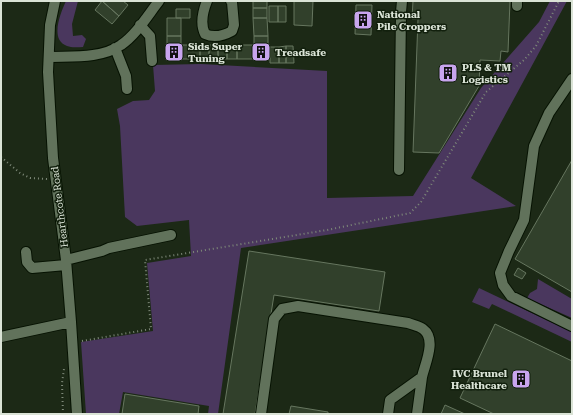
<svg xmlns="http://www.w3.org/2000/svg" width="573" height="415" font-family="'Roboto Serif',serif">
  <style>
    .green { fill: #4a375e }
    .building { fill: #31402b; stroke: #66765f }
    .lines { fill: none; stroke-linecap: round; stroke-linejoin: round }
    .minor-casing { stroke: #061202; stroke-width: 12 }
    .path { stroke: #7e8979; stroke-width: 2; stroke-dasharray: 1 3; stroke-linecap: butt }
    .minor { stroke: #61725b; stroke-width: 10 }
    .labels { text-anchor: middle; stroke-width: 3; stroke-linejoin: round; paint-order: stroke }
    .poi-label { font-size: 10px; font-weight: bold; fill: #dae3d6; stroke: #12200d; text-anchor: start }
    .street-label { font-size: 10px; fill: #dae3d6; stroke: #12200d }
  </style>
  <rect width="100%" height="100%" fill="#1c2916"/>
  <path class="green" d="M66,1H78L72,24L73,36L82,35L86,39L83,47C78,47 72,48 67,46C49,40 61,12 66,1Z
    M550,1H567L471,178L516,206L241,248L218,414H208L209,406L123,392L119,414H86L81,342L153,331L147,263L191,256L189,220L137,226L125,217L120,126L117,109L133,101L149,100L155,91L153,65L201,64L327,71V198L413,196L481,88L539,22Z
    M538,279L572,299V318L527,298L530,293L537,289Z
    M479,288L572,332V342L492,304L489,309L472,302Z"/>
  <path class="building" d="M102,1H123L128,5L119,16Z
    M102,1L119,16L112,24L95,10Z
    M253,1H267V8H253Z
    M294,1H313L312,26L294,25Z
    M413,1H510L508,52L501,51L500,61L480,60L479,86L439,153L413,152L418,19H412Z
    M356,5H372L371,35L355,34Z
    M269,6H278V22H269Z
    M278,6H286V22H278Z
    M253,8H267V18H253Z
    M176,9H190V18H176Z
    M167,18H181V36H167Z
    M253,18H267L268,36H254Z
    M167,36H181V59H167Z
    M254,36H268V59H254Z
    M181,45H200V59H181Z
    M200,45H209V59H200Z
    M209,45H218V59H209Z
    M218,45H227V59H218Z
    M227,45H237V59H227Z
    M237,45H253L254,59H237Z
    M286,46H293L294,63H286Z
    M286,46V63H279V47Z
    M270,47H279V63H270Z
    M572,160V292L515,259Z
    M249,251L385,272L379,311L274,295L255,414H223Z
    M518,268L526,273L522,279L514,275Z
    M495,324L572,361V414H494L460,398Z
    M125,394L199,406L198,414H122Z
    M445,405L465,414H441Z
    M291,406L328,412V414H289Z"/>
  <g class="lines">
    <defs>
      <path id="minor" d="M55,1L50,25L48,72L53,158L66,260L71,322L77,414
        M207,1C203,11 200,24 205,34C214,38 223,36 232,31L234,25L232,2L231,1
        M517,6V1
        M140,25L150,36L152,61
        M115,48L126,76L127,89
        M49,57C71,56 101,59 121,45C136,35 148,15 159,1
        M572,79L549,113L534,146L524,220L509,251L500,273L503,285L511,296L572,326
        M399,170L401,12L402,1
        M26,252L27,262L32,268L66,265
        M66,260L102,251L109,248L171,235
        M1,337L71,322
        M261,414L274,319L282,309L298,306L408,323C413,325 419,326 423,329C437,339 425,364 422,377L390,400L388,414
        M417,414L422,377"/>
    </defs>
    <use href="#minor" class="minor-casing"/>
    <path class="path" d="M1,157L20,173L30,178L47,179
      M82,341L151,329L145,260L327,230L410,213L421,202L486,92L524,60L536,46L559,1
      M63,414L62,383L64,369"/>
    <use href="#minor" class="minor"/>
  </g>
  <defs>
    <symbol id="building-square" viewBox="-11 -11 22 22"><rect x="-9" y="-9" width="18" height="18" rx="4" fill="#c8a5ee" stroke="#12200d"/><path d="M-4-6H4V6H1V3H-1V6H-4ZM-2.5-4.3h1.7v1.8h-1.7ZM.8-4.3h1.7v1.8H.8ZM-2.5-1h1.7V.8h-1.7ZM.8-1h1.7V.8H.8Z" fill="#111"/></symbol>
  </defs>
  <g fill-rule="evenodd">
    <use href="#building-square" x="352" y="9" width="22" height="22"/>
    <use href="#building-square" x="163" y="41" width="22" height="22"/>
    <use href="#building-square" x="250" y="41" width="22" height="22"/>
    <use href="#building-square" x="437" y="62" width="22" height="22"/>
    <use href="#building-square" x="510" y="368" width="22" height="22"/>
  </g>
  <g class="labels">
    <g class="poi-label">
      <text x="377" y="18">National<tspan x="377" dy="12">Pile Croppers</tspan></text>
      <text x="188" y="50">Sids Super<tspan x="188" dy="12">Tuning</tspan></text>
      <text x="275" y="56">Treadsafe</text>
      <text x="462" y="71">PLS &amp; TM<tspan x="462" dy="12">Logistics</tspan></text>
      <text x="507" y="377" text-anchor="end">IVC Brunel<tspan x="507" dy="12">Healthcare</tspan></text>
    </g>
    <g class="street-label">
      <text transform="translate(59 207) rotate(-97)" y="4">Hearthcote Road</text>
    </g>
  </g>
  <rect width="573" height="415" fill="none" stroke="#dae3d6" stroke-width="4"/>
</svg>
